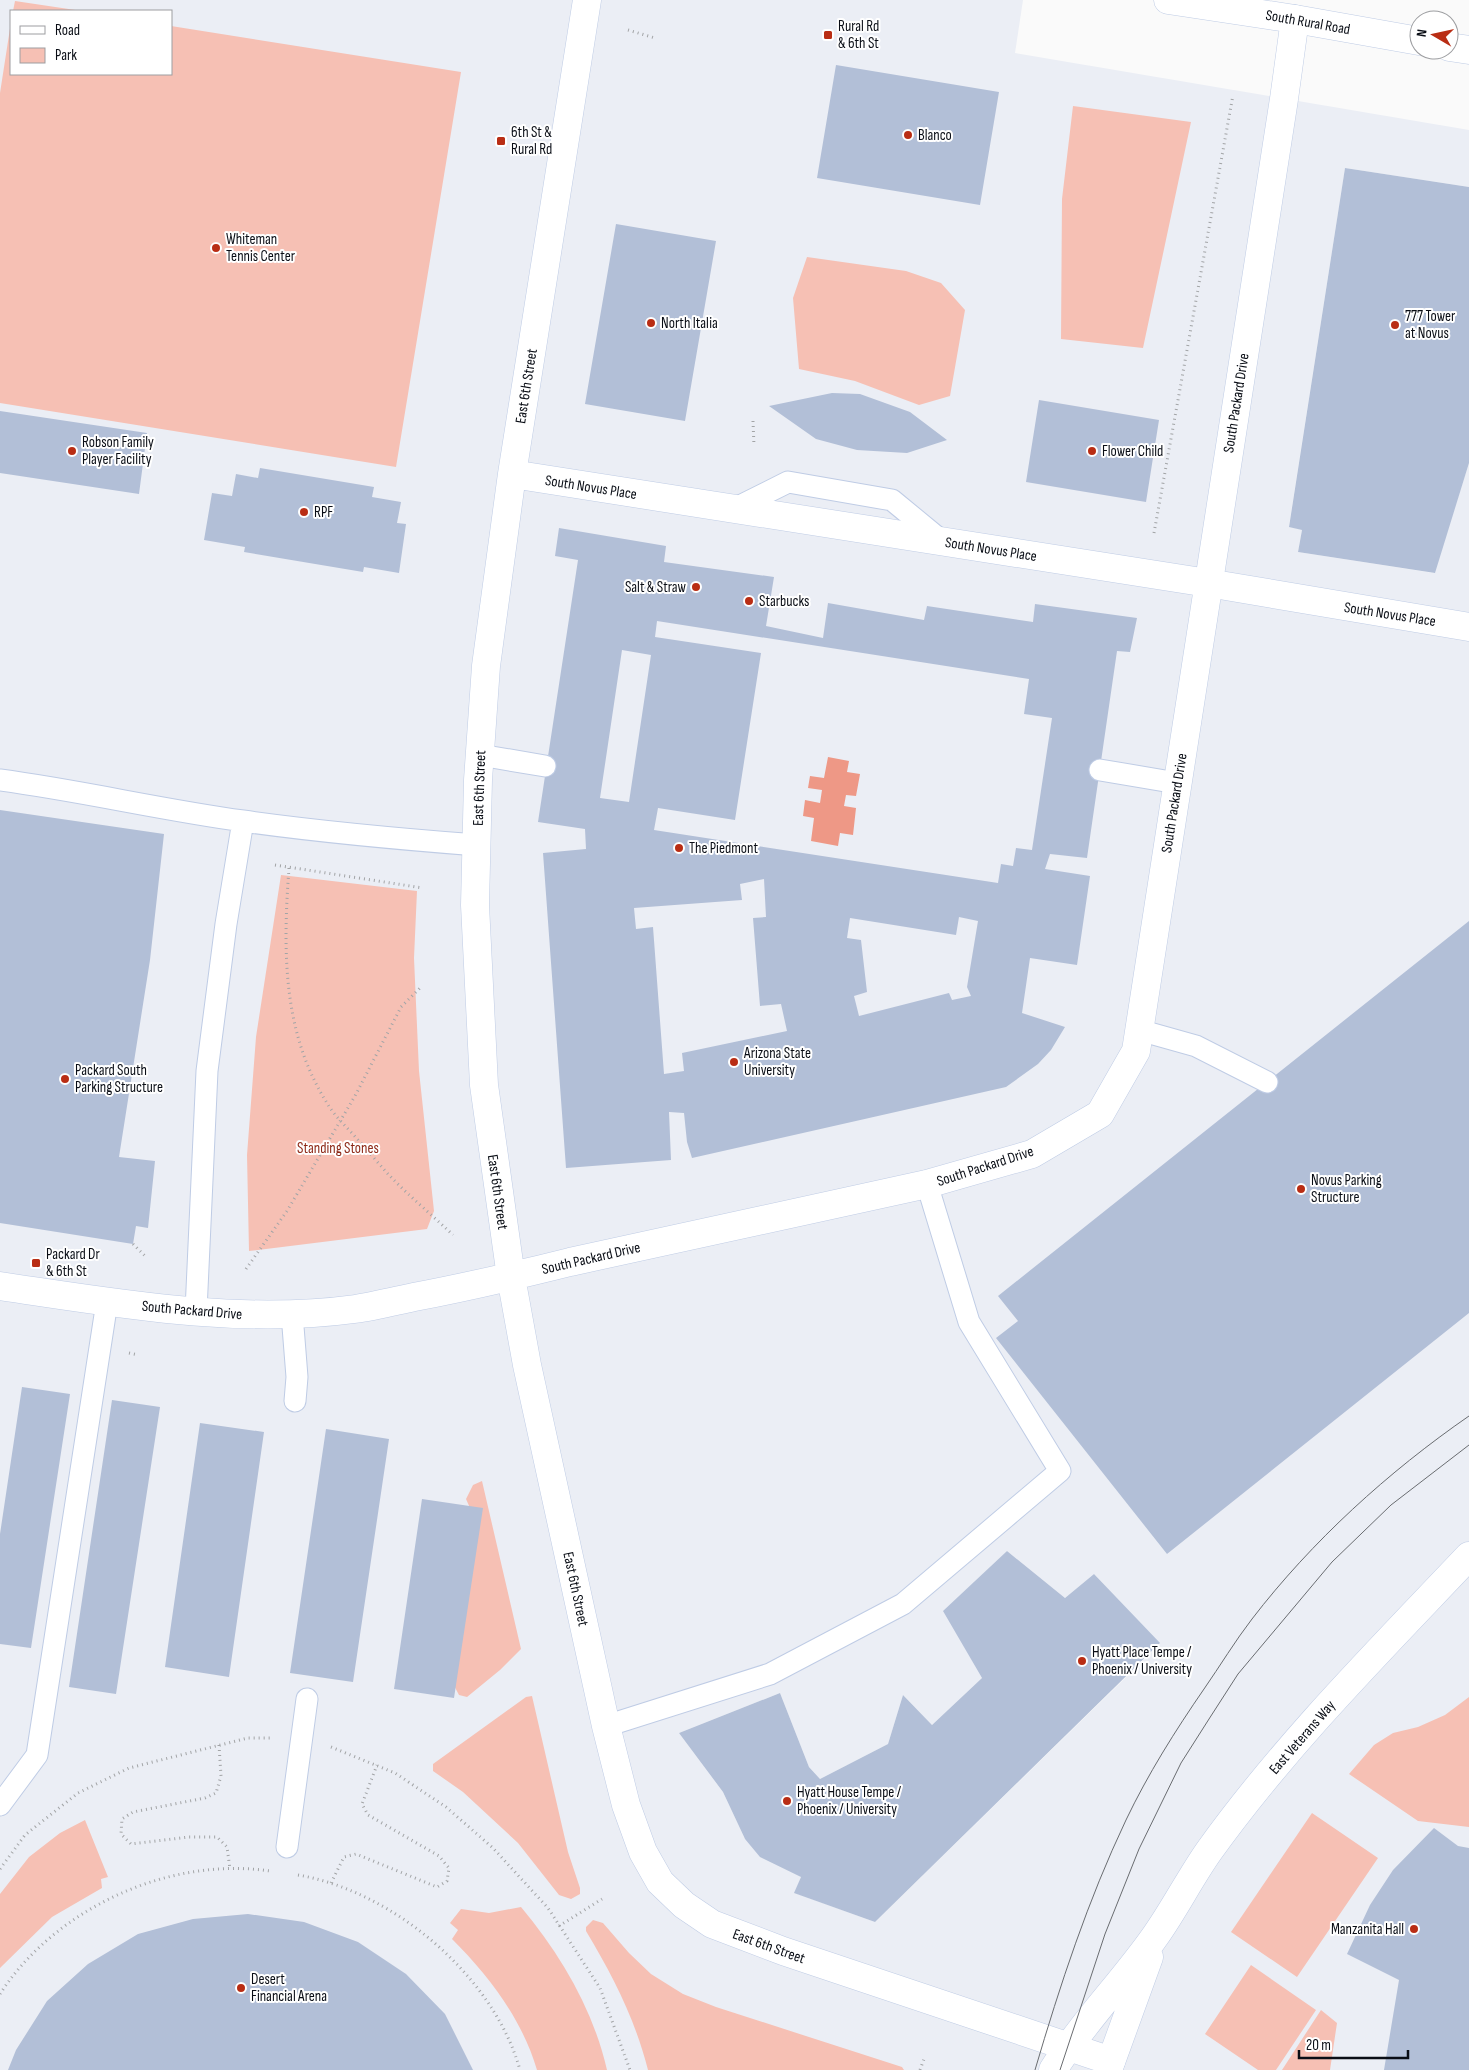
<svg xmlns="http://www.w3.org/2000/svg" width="1469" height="2070" font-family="'Sofia Sans Condensed',sans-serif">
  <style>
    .built { fill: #ebeef5; fill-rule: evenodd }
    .green { fill: #f6c0b4 }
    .water { fill: #ee9886 }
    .building { fill: #b2bfd7; fill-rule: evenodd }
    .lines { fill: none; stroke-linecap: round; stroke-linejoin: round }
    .service-casing { stroke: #bfcce5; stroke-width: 23 }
    .minor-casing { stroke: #bfcce5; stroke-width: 29 }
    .tertiary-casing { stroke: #bfcce5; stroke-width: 29 }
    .primary-casing { stroke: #bfcce5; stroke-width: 29 }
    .path { stroke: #a2a4a6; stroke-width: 3; stroke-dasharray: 1 4; stroke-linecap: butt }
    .service { stroke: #fff; stroke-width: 21 }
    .minor { stroke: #fff; stroke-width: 28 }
    .tertiary { stroke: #fff; stroke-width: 28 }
    .primary { stroke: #fff; stroke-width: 28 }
    .tram { stroke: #696c70; stroke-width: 1 }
    .poi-dot { fill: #b92d14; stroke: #fff; stroke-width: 2 }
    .labels { text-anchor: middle; stroke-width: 4; stroke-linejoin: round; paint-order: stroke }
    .street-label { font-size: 15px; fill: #090d15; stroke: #fff }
    .poi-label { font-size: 15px; fill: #090d15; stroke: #fff; text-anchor: start }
    .park-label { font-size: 15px; fill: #8d2917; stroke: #fff }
  </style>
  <rect width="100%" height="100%" fill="#fafafa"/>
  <path class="built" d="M0,0H1023L1015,53L1469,130V187L1345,168L1289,526L1302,530L1298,552L1434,573L1469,463V2070H0ZM11,11H171V74H11ZM1007,1551L1065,1598L1094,1574L1160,1644L875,1922L795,1893L801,1877L745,1839L723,1792L679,1733L780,1693L809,1767L820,1779L888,1744L903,1695L932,1725L982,1678L944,1611Z"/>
  <path class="green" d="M15,1L82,11H13Z
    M11,22V74H171V26L461,72L396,467L0,403V93Z
    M1073,106L1191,122L1143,348L1061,339L1062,199Z
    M807,257L906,271L941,283L965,310L950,396L919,405L855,381L799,369L793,298Z
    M281,875L417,891L414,958L419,1071L434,1211L427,1229L249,1251L247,1155L256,1037Z
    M482,1481L521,1649L500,1670L467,1697L459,1695L449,1676L474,1517L466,1499L473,1485Z
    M532,1696L568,1852L580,1888V1894L571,1899L559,1895L518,1843L463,1792L433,1771V1764L526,1697Z
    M1469,1697V1827L1418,1821L1349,1774L1374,1745L1393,1733L1418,1727L1445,1715Z
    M1312,1813L1378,1858L1297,1977L1231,1932Z
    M85,1820L108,1877L101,1879L102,1888L52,1917L0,1968V1894L29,1857L60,1833Z
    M521,1907C561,1955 593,2009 607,2070H537C522,2019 489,1976 452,1939L458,1930L450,1923L461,1909L489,1913Z
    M593,1920L603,1923L629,1953L651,1974L683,1994L716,2007L902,2067L904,2070H648C635,2019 613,1976 586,1931V1927Z
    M1251,1965L1316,2010L1276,2070H1258L1205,2034Z
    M1321,2010L1337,2023L1330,2070H1282Z"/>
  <path class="water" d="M828,757L849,761L847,772L860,774L856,796L846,795L844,806L856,808L853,835L840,833L838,846L811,841L814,818L803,816L805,800L820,803L822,790L808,788L810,776L824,778Z"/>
  <path class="building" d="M836,65L999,92L980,205L817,178Z
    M1345,168L1469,187V463L1435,573L1298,552L1302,530L1289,527Z
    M616,224L716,241L685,421L585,404Z
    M832,393L860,394L910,412L947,440L907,453L857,450L816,439L769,406Z
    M1039,400L1159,420L1146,502L1026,482Z
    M0,411L147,433L139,494L0,473Z
    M260,468L374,487L372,497L401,502L397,523L406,524L399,573L364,567L363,572L244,552L245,547L204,540L212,493L232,496L236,474L258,478Z
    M559,528L666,546L664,562L774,577L766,626L823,638L828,603L924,620L927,606L1033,622L1035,604L1137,618L1130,652L1117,651L1087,858L1050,854L1045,869L1090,876L1077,965L1030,958L1022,1013L1065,1027L1051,1050L1038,1064L1006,1087L692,1158L687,1142L684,1113L669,1112L671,1160L566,1168L543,853L586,849L585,829L538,822L578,560L555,556ZM657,621L1029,679L1024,714L1052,718L1032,850L1016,848L1013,866L1001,864L998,883L654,830L658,808L735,820L761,653L655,637ZM622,650L651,655L629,802L600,798ZM764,879L766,917L753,918L760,1006L781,1004L787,1031L682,1053L684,1071L664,1074L653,927L636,929L634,908L742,900L740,884ZM959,917L978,921L967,987L971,996L952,1000L949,993L859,1016L854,996L867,992L861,940L847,938L850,918L956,935Z
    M0,810L164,834L150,960L119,1157L155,1161L148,1228L136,1226L133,1244L0,1223Z
    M1469,921V1313L1167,1554L996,1338L1018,1321L998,1296Z
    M22,1387L70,1394L31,1648L0,1644V1534Z
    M112,1400L160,1407L116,1694L69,1687Z
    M200,1423L264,1432L229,1677L165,1667Z
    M326,1429L389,1439L353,1682L290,1673Z
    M422,1499L483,1508L454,1698L394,1689Z
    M1007,1551L1065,1598L1094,1574L1160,1643L875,1922L794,1893L801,1877L760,1857L745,1839L723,1792L679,1733L780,1693L809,1767L820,1779L888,1744L903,1695L932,1725L982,1678L943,1611Z
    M1434,1828L1458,1846L1469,1848V2070H1384L1399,1980L1347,1954L1370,1905L1393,1870Z
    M248,1914L304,1922L358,1942L406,1974L445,2014L473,2070H8L16,2050L47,2001L88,1964L138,1934L193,1919Z"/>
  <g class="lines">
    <defs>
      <path id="service" d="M734,509L788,482L892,500L943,542
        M480,755L545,766
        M1100,770L1177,783
        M0,780C82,791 162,810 243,821C321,832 399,839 477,845
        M1139,1030L1196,1046L1267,1082
        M196,1311L207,1071L226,924L243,821
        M292,1314L297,1377L295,1401
        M606,1726L770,1674L903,1604L1060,1471L969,1322L927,1184
        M0,1805L37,1755L107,1302
        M287,1847L307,1699"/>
      <path id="minor" d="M587,0L512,474L486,666L478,780L475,905L484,1085L511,1277L527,1365L606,1726L626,1805L643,1852L660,1882L684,1905L712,1924L783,1951L1111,2061
        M512,474L1208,583L1469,627
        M0,1286C116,1303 237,1325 355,1309C375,1306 395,1301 414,1297C467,1287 518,1275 570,1262L927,1184L1032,1154L1100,1114L1136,1051L1284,99L1295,19"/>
      <path id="tertiary" d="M1053,2070C1083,2022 1124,1981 1156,1935C1175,1908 1190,1878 1209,1851C1285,1745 1379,1651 1469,1556
        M1108,2070L1149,1957"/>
      <path id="primary" d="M1168,0L1295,19L1419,41
        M1449,47L1469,50"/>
    </defs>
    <use href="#service" class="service-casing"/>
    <use href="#minor" class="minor-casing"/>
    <use href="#tertiary" class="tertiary-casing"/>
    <use href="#primary" class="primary-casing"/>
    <path class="path" d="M628,30L655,38
      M753,421L754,446
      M1154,533L1233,95
      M275,865L423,888
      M289,868C283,949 282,1032 327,1103C335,1117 349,1129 359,1141C369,1152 379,1164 389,1175C409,1196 432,1215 453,1235
      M133,1244L145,1256
      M246,1269L287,1211L355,1096L401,1007L421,987
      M129,1353L138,1355
      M219,1745L221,1776L216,1793L205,1798L133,1812L122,1819L121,1834L131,1844L189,1837H217L227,1847L230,1869
      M331,1747L395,1773L446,1807L493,1848L548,1908L600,1988L630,2070
      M0,1869L25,1835L78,1793L129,1768L248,1738H273
      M298,1875C393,1891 494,1976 520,2070
      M331,1883L344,1857L356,1854L437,1887L447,1881L449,1868L439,1856L368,1815L362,1804L377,1765
      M559,1926L602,1899
      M0,1994C55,1909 168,1856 270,1871
      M920,2070L924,2059"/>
    <use href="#service" class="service"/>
    <use href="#minor" class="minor"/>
    <use href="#tertiary" class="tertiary"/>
    <use href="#primary" class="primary"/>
    <path class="tram" d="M1035,2070C1060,1985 1088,1900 1126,1820C1148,1774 1175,1731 1204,1689C1220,1666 1235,1641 1252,1619C1312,1541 1388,1472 1469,1416
      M1060,2070L1105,1934L1139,1849L1181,1763L1209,1719L1238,1674L1332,1562L1391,1505L1469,1445"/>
  </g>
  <g class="poi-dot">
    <rect x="823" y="30" width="10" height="10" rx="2.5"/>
    <circle cx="908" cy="135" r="5"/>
    <rect x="496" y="136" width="10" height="10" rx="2.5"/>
    <circle cx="216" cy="248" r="5"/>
    <circle cx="651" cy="323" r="5"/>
    <circle cx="1395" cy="325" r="5"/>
    <circle cx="72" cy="451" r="5"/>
    <circle cx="1092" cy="451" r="5"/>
    <circle cx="304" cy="512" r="5"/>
    <circle cx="696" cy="587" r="5"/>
    <circle cx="749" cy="601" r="5"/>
    <circle cx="679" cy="848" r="5"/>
    <circle cx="734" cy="1062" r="5"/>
    <circle cx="65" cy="1079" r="5"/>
    <circle cx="1301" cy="1189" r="5"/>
    <rect x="31" y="1258" width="10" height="10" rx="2.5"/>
    <circle cx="1082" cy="1661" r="5"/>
    <circle cx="787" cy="1801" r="5"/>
    <circle cx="1414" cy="1929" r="5"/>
    <circle cx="241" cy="1988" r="5"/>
  </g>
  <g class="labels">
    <g class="street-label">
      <text transform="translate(1308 22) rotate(10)" y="5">South Rural Road</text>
      <text transform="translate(526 386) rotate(-81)" y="5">East 6th Street</text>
      <text transform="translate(1236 403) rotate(-81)" y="5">South Packard Drive</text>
      <text transform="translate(591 487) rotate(9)" y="5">South Novus Place</text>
      <text transform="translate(991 549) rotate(9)" y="5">South Novus Place</text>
      <text transform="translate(1390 614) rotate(9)" y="5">South Novus Place</text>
      <text transform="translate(479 788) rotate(-88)" y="5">East 6th Street</text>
      <text transform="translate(1174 803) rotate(-81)" y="5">South Packard Drive</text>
      <text transform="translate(985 1166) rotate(-18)" y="5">South Packard Drive</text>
      <text transform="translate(498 1192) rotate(82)" y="5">East 6th Street</text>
      <text transform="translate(591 1258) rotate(-13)" y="5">South Packard Drive</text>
      <text transform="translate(192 1310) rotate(5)" y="5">South Packard Drive</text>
      <text transform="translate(576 1589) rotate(78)" y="5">East 6th Street</text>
      <text transform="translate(1302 1737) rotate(-49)" y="5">East Veterans Way</text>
      <text transform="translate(769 1946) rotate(20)" y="5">East 6th Street</text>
    </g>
    <g class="poi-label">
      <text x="838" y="31">Rural Rd<tspan x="838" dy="17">&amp; 6th St</tspan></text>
      <text x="511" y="137">6th St &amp;<tspan x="511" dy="17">Rural Rd</tspan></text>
      <text x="918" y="140">Blanco</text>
      <text x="226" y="244">Whiteman<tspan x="226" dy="17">Tennis Center</tspan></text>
      <text x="1405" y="321">777 Tower<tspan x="1405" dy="17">at Novus</tspan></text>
      <text x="661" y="328">North Italia</text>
      <text x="82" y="447">Robson Family<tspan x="82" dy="17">Player Facility</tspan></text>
      <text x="1102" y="456">Flower Child</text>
      <text x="314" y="517">RPF</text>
      <text x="686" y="592" text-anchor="end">Salt &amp; Straw</text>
      <text x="759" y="606">Starbucks</text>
      <text x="689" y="853">The Piedmont</text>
      <text x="744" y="1058">Arizona State<tspan x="744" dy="17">University</tspan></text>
      <text x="75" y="1075">Packard South<tspan x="75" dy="17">Parking Structure</tspan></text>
      <text x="1311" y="1185">Novus Parking<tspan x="1311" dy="17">Structure</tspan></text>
      <text x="46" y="1259">Packard Dr<tspan x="46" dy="17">&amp; 6th St</tspan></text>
      <text x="1092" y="1657">Hyatt Place Tempe /<tspan x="1092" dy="17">Phoenix / University</tspan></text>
      <text x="797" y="1797">Hyatt House Tempe /<tspan x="797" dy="17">Phoenix / University</tspan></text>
      <text x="1404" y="1934" text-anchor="end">Manzanita Hall</text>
      <text x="251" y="1984">Desert<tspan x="251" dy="17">Financial Arena</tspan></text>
    </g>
    <g class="park-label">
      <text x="338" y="1153">Standing Stones</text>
    </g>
  </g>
  <rect x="10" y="10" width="162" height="65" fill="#ffffff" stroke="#9d9ea1"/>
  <rect x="20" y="26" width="25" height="8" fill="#ffffff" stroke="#9d9ea1"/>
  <text x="55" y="35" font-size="15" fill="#090d15">Road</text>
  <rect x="20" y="48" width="25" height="15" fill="#f6c0b4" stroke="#9d9ea1"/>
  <text x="55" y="60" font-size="15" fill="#090d15">Park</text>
  <g transform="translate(1434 35) rotate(279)"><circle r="24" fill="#ffffff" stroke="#9d9ea1"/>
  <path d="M0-4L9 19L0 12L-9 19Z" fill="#b92d14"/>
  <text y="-8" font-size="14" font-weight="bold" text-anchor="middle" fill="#090d15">N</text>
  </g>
  <path d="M1299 2050v8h109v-8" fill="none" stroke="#090d15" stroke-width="2.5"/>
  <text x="1306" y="2050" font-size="15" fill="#090d15" stroke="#ffffff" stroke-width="4" paint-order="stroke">20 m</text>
</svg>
